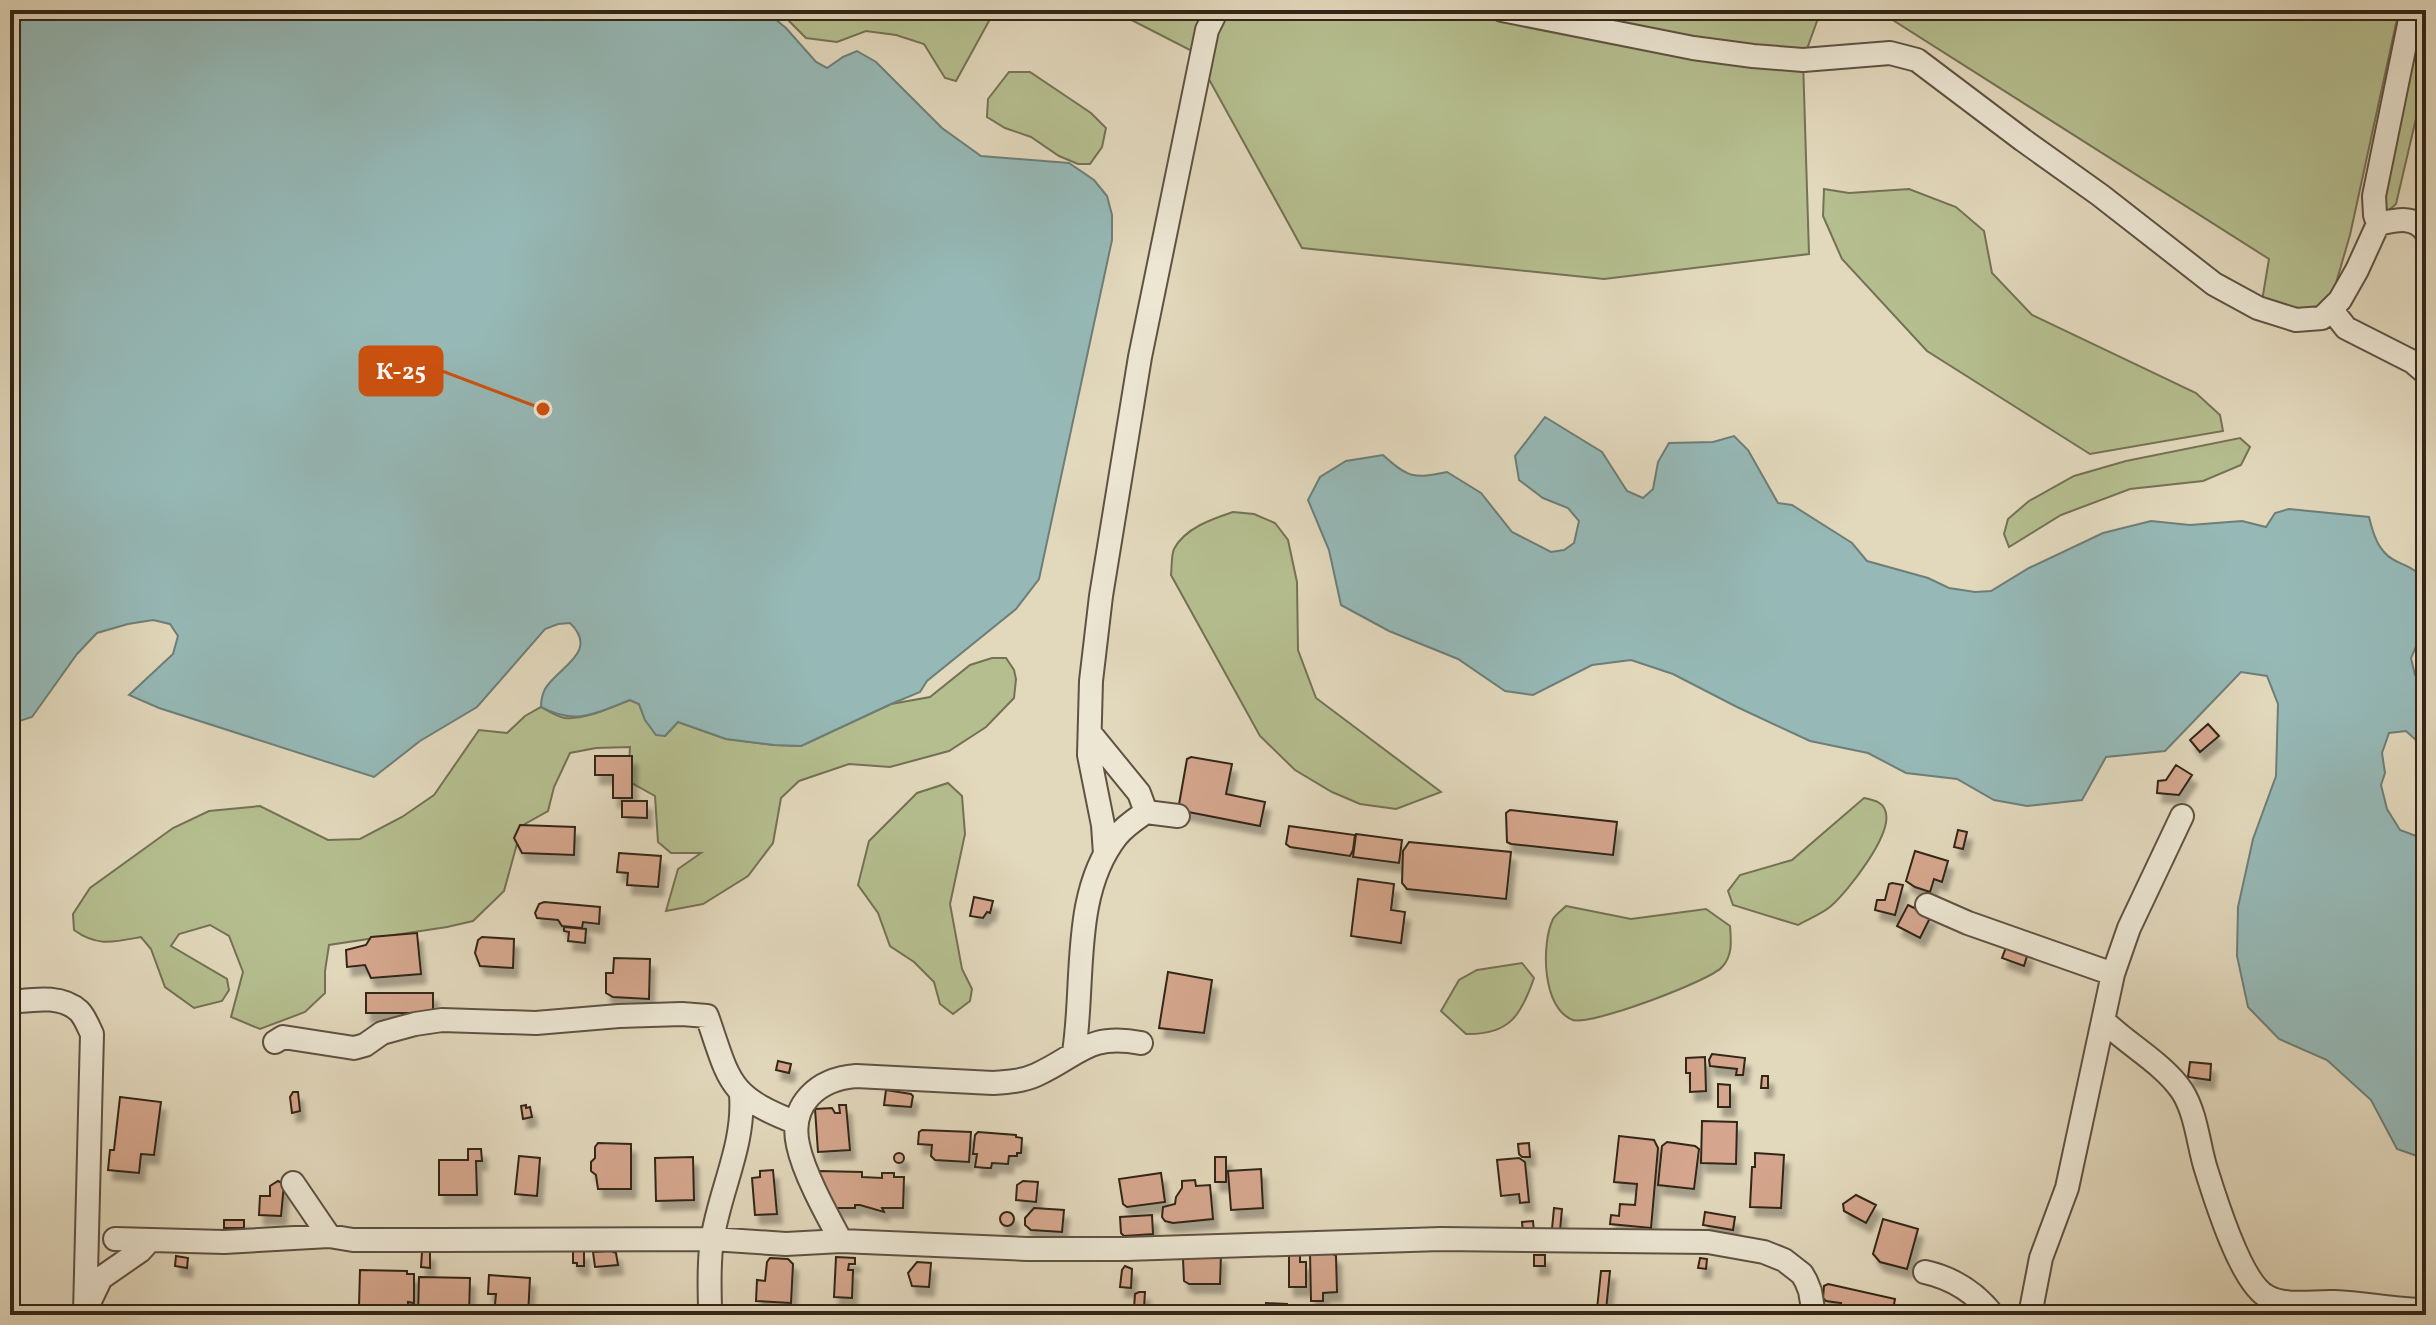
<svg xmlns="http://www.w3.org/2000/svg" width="2436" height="1325" font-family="Vollkorn,serif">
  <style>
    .green { fill: #b5be8f; stroke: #747254; stroke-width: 2 }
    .water { fill: #96b9b7; stroke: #6e7e78; stroke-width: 2 }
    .building { fill: #d5a68d; stroke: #332519; stroke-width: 2; filter: url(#shadow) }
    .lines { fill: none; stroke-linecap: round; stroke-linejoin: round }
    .minor-casing { stroke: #5f5242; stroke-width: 26 }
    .minor { stroke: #ece6d3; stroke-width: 22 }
    .leader { fill: none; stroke: #cd510e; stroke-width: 3 }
    .callout-dot { fill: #cd510e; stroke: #ece6d3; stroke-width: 3 }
    .callout { fill: #cd510e; stroke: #cd510e; stroke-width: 3 }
    .callout-label { font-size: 24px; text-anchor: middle; font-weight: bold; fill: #fff }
  </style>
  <defs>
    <filter id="shadow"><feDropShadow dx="5" dy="9" stdDeviation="2" flood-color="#0004"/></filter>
  </defs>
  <rect width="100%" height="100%" fill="#e2d8bc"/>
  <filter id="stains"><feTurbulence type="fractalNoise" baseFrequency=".0025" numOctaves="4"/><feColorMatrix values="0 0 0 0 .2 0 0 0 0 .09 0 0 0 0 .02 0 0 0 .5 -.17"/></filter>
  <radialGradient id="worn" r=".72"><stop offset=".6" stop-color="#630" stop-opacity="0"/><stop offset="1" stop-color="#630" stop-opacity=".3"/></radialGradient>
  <path class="green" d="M778,10H995L956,81L945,78L924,44L896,35L866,31L837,42L806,38Z
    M1112,10H1821L1803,60L1809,254L1604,279L1302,248L1194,52Z
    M1877,10H2399L2350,235L2334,290L2326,304L2313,312L2262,301L2269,259Z
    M2417,10H2426V76L2396,204L2387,212L2377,209Z
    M1009,72H1030L1091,113L1106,128L1102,147L1090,164H1078L1059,156L1031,137L1005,128L987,117L988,99Z
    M1824,189L1849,193L1909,189L1956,207L1984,231L1992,273L2032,315L2196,393L2220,415L2223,431L2090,454L1927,351L1842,259L1823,216Z
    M2240,438L2250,447L2241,465L2203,481L2130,489L2061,515L2009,547L2004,534L2008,519L2029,501L2074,476L2126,461Z
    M1233,512L1254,514L1275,523L1288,540L1297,582L1298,650L1316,698L1441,792L1396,809L1360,804L1332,792L1295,770L1260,736L1171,575C1172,567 1171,556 1174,549C1185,528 1212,519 1233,512Z
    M992,658H1006L1014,670L1016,679L1014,698L986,727L949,751L890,767L849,764L799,781L781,798L773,843L748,876L703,904L666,911L678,869L701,853H671L658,842L655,796L628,781L630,747L596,748L570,753L554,787L548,811L525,824L518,840L504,891L473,921L447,927L329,945L325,971V993L305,1012L260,1029L231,1017L243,972L229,936L210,925L179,934L171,946L227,979L229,990L222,1001L194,1008L165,987L151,949L141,937C114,942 97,947 74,930L73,914L90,888L173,828L209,811L260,806L328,840L360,839L402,817L434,795L479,730L507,733L525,716L541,707C548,711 557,717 565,718C586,720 611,707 630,700L639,704L645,720L665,736L678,722L726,739L774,745L801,746L891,704L930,697L970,665Z
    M948,783L962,796L965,834L950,904L962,969L972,989L970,1001L953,1014L940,1004L934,982L914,962L890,946L878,913L858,885L869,841L917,793Z
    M1864,798C1872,800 1882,801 1885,810C1895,832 1848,891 1831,906C1822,914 1808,919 1798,925L1733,905L1728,891L1740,875L1792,860Z
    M1566,906L1631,919L1706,909L1730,926C1731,940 1733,956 1722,967C1710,981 1590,1026 1573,1020C1542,1009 1541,944 1553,919C1556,914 1562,910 1566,906Z
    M1522,963L1534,978C1521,1016 1509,1035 1466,1034L1441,1011L1459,980L1477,970Z"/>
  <path class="water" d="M68,10H764L786,28L816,62L827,68L843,57L857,51L876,62L942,128L981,156L1069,163L1094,180L1107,196L1112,215V240L1039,579L1016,609L927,681L920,692L891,704L801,746L774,745L726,739L678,722L665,736L656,735L645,720L639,704L630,700C596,713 576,726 541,707C541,701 542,695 545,689C558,667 600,652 570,623L558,624L545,629L477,707L420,741L374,777L159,708L129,695L173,654L178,636L170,624L153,620L128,624L97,633L77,654L32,717L10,724V20Z
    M1545,417L1602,452L1627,491L1643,498L1653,489L1658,462L1669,443L1713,442L1734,436L1748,450L1778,503L1792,505L1852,543L1867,561L1928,578L1949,588L1975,592L1991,591L2029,568L2103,533L2151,521L2190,525L2242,521L2266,527L2275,513L2289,509L2369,517C2372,529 2376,544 2385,553C2396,566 2414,563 2426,583V623L2411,658L2415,675L2426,681V719L2424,723L2426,728V745L2417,741L2406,731L2389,733L2382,753L2385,773L2381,785L2387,809L2400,830L2424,839L2426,865V1159L2397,1149L2371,1100L2327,1060L2279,1039L2248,1007L2237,956L2238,907L2253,839L2276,776L2278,704L2267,676L2241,672L2165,751L2106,757L2082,800L2027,806L1994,800L1957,779L1906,773L1868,753L1810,741L1737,707L1673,674L1631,660L1592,665L1533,695L1505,691L1458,659L1389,631L1341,605L1329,550L1308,500L1320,477L1346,461L1383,455C1408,478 1414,479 1447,472L1481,493L1512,532L1551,552L1564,550L1574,543L1579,521L1568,508L1543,498L1519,480L1515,456Z"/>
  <path class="building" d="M2208,724L2219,736L2200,752L2190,740Z
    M595,756H632V798H613V775H595Z
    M1191,757L1232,764L1226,794L1265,802L1260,826L1178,810L1187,759Z
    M2176,765L2192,775L2179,795L2157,793L2158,781L2166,780Z
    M622,801H647V818L622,817Z
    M1510,810L1617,822L1613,855L1511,844L1507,842L1506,813Z
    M520,825L575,827L574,855L522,853L514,838Z
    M1289,826L1355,835L1353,850L1350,856L1290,847L1286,844Z
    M1958,830L1967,832L1963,849L1954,847Z
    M1356,834L1402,840L1399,863L1353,857Z
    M1409,842L1511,852L1506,899L1407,889L1402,883L1403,851Z
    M1915,851L1948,861L1942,882L1934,879L1930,892L1915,887L1906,881Z
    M619,853L661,856L658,887L627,885L628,873L617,872Z
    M1358,879L1394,884L1391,910L1405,912L1401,943L1351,936Z
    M1892,883L1903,885L1895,915L1875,910L1877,900H1885L1889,884Z
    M974,897L993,901L990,913L987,912L983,918L970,916Z
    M544,902L600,907L599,924L583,922L582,928L562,926L558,920L537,918L535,913L539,904Z
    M1908,905L1931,916L1920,938L1897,926Z
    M564,927L586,929L585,943L568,941L569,932L564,931Z
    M417,933L421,974L371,978L365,965L347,967L346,950L366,945L371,937Z
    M482,937L514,939L513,968L480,966L475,953L478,940Z
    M2007,945L2028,953L2024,966L2002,958Z
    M614,958L650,959L649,999L613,997L606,993V973H613Z
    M1168,972L1212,980L1204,1033L1159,1028Z
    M366,993H433V1013H366Z
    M1712,1054L1745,1058L1743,1075H1736L1737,1069L1710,1066L1709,1060Z
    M1705,1057L1706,1091L1690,1092V1073H1686V1058Z
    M778,1061L791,1064L789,1073L776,1070Z
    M2190,1062L2211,1064L2210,1080L2188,1077Z
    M1762,1076H1768V1088H1761Z
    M1718,1084L1730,1085V1107H1718Z
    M886,1090L911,1094L913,1096L911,1107L884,1105Z
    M293,1092H298L300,1111L292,1113L290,1097Z
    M120,1097L161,1102L154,1155L141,1154L139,1173L108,1170L110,1150H114Z
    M526,1105V1108L530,1107L532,1117L523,1119L521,1106Z
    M839,1105H846L850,1150L818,1152L815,1109L832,1108L835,1113H840Z
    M1702,1121L1737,1122L1736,1164L1701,1163Z
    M922,1130L971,1132L969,1162L935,1160L931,1156L932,1145L918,1144L919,1132Z
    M978,1132L1016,1135V1137L1022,1138L1021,1153H1017V1156H1009L1008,1164L992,1163L991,1168H987L975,1167L977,1154H973L975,1135Z
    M1619,1136L1654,1140L1658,1148L1651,1228L1610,1224L1611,1215L1619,1216L1620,1204L1635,1205L1637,1184L1614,1182Z
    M1667,1142L1695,1146L1699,1149L1694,1189L1658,1185L1662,1146Z
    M598,1143L631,1144V1189H598L596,1175L591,1171V1162L595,1158V1147Z
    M1529,1143L1530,1157H1522L1519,1154L1518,1144Z
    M468,1149H481L482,1161H476L477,1195H439V1160H468Z
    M1755,1153L1784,1155L1781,1208L1750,1207L1752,1167H1755Z
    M894 1158a5 5 0 1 1 10 0a5 5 0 1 1-10 0Z
    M519,1156L540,1158L537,1196L515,1194Z
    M693,1157L694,1200L656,1201L655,1158Z
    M1215,1157H1226V1182H1215Z
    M1519,1158L1525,1162L1529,1202L1520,1203L1519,1194L1501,1196L1497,1160Z
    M1261,1169L1263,1208L1231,1210L1228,1171Z
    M773,1170L777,1214L755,1215L752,1178L760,1177V1171Z
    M819,1171L862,1172V1177L882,1178V1173H894V1177H904L903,1208H882L884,1212L860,1205H855V1208H831L815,1174Z
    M1161,1173L1165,1202L1127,1207L1123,1204L1119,1179Z
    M1195,1180L1196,1186L1210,1185L1213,1219L1173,1223L1165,1221L1162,1217L1163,1207L1175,1204L1176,1197L1182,1188V1181Z
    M278,1181L284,1184L281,1216L259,1215L260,1196H270V1186Z
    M1023,1181L1038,1182L1036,1202L1016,1200L1017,1185Z
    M1856,1195L1876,1205L1866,1223L1844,1211L1843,1204Z
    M1034,1208L1064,1210L1062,1232L1031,1230L1025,1225V1218Z
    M1554,1208L1562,1209L1560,1230L1552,1229Z
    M1705,1212L1735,1217L1733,1230L1703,1225Z
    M1000 1219a7 7 0 1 1 14 0a7 7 0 1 1-14 0Z
    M1152,1215L1153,1234L1124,1236L1121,1233L1120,1217Z
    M1883,1219L1918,1229L1907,1269L1880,1262L1873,1254Z
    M224,1220H244V1228H224Z
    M1533,1221L1534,1232L1523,1233L1522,1222Z
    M573,1251H584V1266H577V1263H573Z
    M611,1251L616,1253L618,1265L595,1267L593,1252Z
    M1328,1251L1336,1256L1337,1292L1323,1293V1301H1311L1310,1253Z
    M422,1252H430V1268L421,1267Z
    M1189,1253L1221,1254L1220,1284H1189L1184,1281L1183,1259Z
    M1289,1255H1300V1262H1306V1287H1289Z
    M1534,1255H1545V1266H1534Z
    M176,1256L188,1258L187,1268L175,1266Z
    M836,1257L855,1258V1264H849L848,1270H853L852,1298L834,1297Z
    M770,1258L788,1259L793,1264L791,1303L756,1301L757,1280L765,1281L767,1262Z
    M1700,1258L1707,1259L1706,1269L1698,1268Z
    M917,1262L931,1263L929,1287L912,1286L908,1273Z
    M1125,1266L1132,1269L1131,1288L1120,1287L1122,1270Z
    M360,1270L407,1271V1274H414V1303L408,1302V1308L359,1307Z
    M1601,1271H1610L1606,1310L1597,1309Z
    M489,1275L530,1278L528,1315H494L496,1294H488Z
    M419,1277L470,1278L469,1315H418Z
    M1828,1284L1895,1299L1892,1315H1839L1841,1303L1826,1301L1823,1298L1824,1286Z
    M1139,1292H1145L1144,1308H1134L1135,1294Z
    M1266,1303L1287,1304L1286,1315H1265Z
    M1368,1305L1387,1306V1315H1368Z
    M919,1306L959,1307V1315H919Z
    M995,1306L1018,1309L1017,1315H994Z
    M1693,1309L1733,1313L1732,1315H1690Z
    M1021,1311L1046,1313L1045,1315H1020Z
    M1128,1313H1156V1315H1125Z"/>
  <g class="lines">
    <defs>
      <path id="minor" d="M1502,10L1693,48L1753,56L1803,60L1890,53L1917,60L2023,140L2100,195L2214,284L2258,308L2296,320L2322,318L2340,300L2357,270L2378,224L2375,215L2374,196L2412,10
        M2378,224C2396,220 2414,215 2426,232
        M2331,309L2346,328L2413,362L2426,373
        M1090,733L1139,793L1146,812
        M1105,854L1103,825L1089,755L1091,681L1101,596L1140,357L1207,30L1217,10
        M1927,905L1968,923L2113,974
        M10,1002C32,1000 61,994 79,1011C85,1017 88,1026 92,1034L85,1313
        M2104,1021C2127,1044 2164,1064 2182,1091C2196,1113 2198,1142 2205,1166C2214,1195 2241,1284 2268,1297C2287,1307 2314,1301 2335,1302C2365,1303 2395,1310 2426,1310
        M275,1042L283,1037L354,1048L365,1045L382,1033L415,1024L442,1020L536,1023L619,1016L682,1014L707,1016C730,1082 727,1096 797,1123
        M1074,1052C1085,983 1071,894 1117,836C1125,826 1136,819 1146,812L1178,816
        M293,1183L329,1236
        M115,1239L224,1242L329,1236L353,1240H442L712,1239L786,1244L841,1241L1027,1249H1126L1441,1239L1708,1242L1764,1252L1784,1260L1802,1274L1806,1281L1810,1291L1814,1315
        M841,1241C827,1215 804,1174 798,1145C789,1104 818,1079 856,1076L993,1083C1008,1082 1023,1081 1036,1075C1080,1055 1087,1033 1141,1043
        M1925,1272C1952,1278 1975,1292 1993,1315
        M89,1303L101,1278L140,1251L150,1240
        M710,1315C710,1290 708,1265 712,1241C719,1192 745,1145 741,1095
        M2030,1315L2041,1258L2067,1188L2113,974L2129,928L2182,816"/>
    </defs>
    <use href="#minor" class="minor-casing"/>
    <use href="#minor" class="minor"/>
  </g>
  <path class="leader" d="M543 409L442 371"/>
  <circle class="callout-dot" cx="543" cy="409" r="8"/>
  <rect class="callout" x="360" y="347" width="82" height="48" rx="8"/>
  <g class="callout-label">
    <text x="401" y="379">К-25</text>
  </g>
  <rect width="2436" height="1325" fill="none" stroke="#e2d8bc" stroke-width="40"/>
  <rect x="12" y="12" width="2412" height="1301" fill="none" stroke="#332519" stroke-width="4"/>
  <rect x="20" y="20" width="2396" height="1285" fill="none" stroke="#332519" stroke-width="2"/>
  <rect width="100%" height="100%" filter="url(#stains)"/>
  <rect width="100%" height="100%" fill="url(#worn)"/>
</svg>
